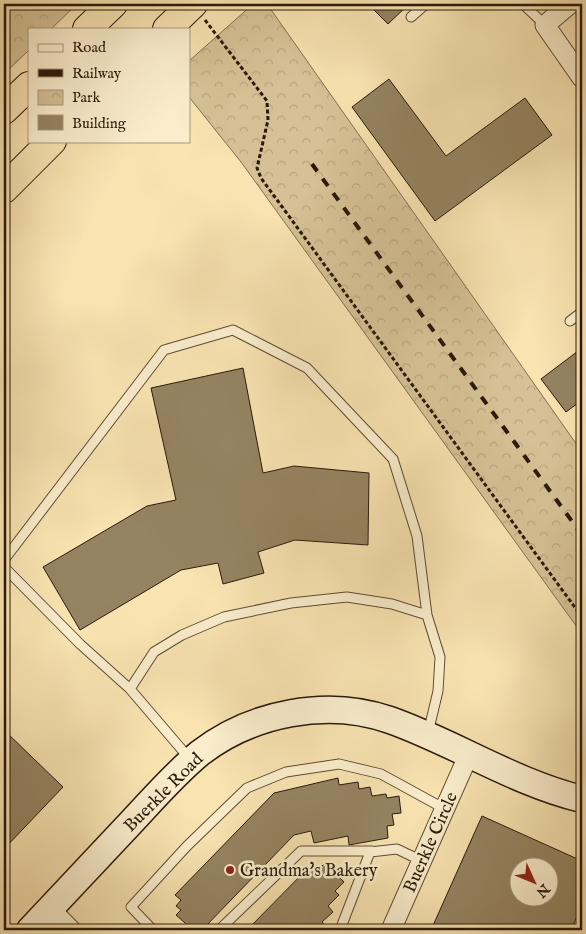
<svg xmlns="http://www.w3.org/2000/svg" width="586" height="934" font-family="'IM FELL English',serif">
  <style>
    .park { fill: url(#park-crowns); stroke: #806e50 }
    .building { fill: #958361; stroke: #2a1a0b; fill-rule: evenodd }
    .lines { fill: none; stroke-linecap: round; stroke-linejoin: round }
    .lane-casing { stroke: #5e4c34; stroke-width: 11 }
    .street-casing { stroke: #5e4c34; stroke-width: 21 }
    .secondary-casing { stroke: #2a1a0b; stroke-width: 29 }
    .highway-casing { stroke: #2a1a0b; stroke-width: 30 }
    .path { stroke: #2a1a0b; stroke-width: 3; stroke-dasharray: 4 2.5; stroke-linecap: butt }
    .lane { stroke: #faedcc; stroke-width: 9 }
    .street { stroke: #faedcc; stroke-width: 19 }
    .secondary { stroke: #faedcc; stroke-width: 26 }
    .highway { stroke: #f8e3b1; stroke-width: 28 }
    .rail { stroke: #2a1a0b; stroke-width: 4; stroke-dasharray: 9 9; stroke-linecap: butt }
    .poi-dot { fill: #8f2418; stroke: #faedcc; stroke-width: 2 }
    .labels { text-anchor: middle; stroke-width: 5; stroke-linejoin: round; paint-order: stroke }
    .street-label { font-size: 18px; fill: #2a1a0b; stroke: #faedcc }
    .poi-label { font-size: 18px; fill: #2a1a0b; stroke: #faedcc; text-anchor: start }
  </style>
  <defs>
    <pattern id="park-crowns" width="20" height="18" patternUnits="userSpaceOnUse" patternTransform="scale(1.25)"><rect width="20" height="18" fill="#d5c195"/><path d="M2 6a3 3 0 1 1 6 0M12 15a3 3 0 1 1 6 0" fill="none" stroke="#b7a57f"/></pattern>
  </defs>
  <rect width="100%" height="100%" fill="#f8e3b1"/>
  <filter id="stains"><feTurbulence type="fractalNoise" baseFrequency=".004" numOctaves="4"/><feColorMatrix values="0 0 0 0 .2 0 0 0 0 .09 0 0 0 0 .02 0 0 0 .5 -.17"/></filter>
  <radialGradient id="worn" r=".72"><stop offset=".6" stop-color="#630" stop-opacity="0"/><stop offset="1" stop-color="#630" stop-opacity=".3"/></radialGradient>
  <path class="park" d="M4,4H77L51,29H29V50L4,74Z
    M253,4H267L582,452V634L241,162L189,97V61Z"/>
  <path class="building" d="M368,4H409L388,24Z
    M389,79L446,156L525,98L552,135L435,221L352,107Z
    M582,348V400L566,412L541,379Z
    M243,368L263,473L294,466L369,473L368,545L295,540L258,552L264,573L223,584L218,563L181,570L80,630L43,567L147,506L176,500L151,388Z
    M4,730L63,787L4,849Z
    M338,778L339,785L358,782L359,789L370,787L372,796L386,794L387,798L399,796L401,813L392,814L394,825L387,826L388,838L349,845L348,836L314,843L311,831L294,835L202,930H193L176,915L181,910L176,906L181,900L175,895L274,793Z
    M482,816L582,861V905L571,930H431ZM518,866H548V896H518Z
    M325,863L344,882L335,891L339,895L328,906L333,912L322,922L327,927L323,930H247L311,865L317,871Z"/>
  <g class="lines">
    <defs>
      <path id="lane" d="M523,4L545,25
        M411,17L426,4
        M570,321L582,312
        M4,560L164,350L233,330L307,368L393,459L417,536L427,615
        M4,567L80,644L130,689L189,758
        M130,689L154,652L182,635L224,617L291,603L347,597L392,604L427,615L440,657L438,691L428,733
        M153,930L131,907L187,846L247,788L286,772L339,764L381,774L445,809
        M219,930L301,851H372
        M340,930L370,852L397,849L422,861"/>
      <path id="street" d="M570,4L545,25L582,78
        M50,909L71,930
        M391,930L469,754"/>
      <path id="secondary" d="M30,930C61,897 92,864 123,831C148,805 172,776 200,753C252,713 327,698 390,720C455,743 515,783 582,799"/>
      <path id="highway" d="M87,29L113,4
        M167,29L193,4
        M4,110L29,86
        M4,189L52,141"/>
    </defs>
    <use href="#lane" class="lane-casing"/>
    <use href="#street" class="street-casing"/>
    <use href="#secondary" class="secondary-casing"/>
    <use href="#highway" class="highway-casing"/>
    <path class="path" d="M205,20L267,101L268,120L257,168L261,178L582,617"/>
    <use href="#lane" class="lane"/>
    <use href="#street" class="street"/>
    <use href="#secondary" class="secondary"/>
    <use href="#highway" class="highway"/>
    <path class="rail" d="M312,164L582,535"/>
  </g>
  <circle class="poi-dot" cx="230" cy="870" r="5"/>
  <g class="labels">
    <g class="street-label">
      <text transform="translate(163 792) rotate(-45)" y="6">Buerkle Road</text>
      <text transform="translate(430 842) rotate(-66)" y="6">Buerkle Circle</text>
    </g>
    <g class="poi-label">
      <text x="240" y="876">Grandma's Bakery</text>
    </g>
  </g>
  <rect width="586" height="934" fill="none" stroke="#f8e3b1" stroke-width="20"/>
  <rect x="5" y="5" width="576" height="924" fill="none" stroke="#2a1a0b" stroke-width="2.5"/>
  <rect x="10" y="10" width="566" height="914" fill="none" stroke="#2a1a0b"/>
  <rect x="28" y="28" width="162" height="115" fill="#faedcc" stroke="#a7997f"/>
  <rect x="38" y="44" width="25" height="8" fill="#faedcc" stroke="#a7997f"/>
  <text x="72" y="52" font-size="15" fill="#2a1a0b">Road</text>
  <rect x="38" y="69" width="25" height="8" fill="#2a1a0b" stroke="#a7997f"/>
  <text x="72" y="78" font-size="15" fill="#2a1a0b">Railway</text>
  <rect x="38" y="90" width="25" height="15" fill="url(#park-crowns)" stroke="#a7997f"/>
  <text x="72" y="102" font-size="15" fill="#2a1a0b">Park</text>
  <rect x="38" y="115" width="25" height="15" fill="#958361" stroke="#a7997f"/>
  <text x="72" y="128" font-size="15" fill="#2a1a0b">Building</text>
  <g transform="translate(534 882) rotate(134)"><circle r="24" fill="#faedcc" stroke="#a7997f"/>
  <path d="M0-4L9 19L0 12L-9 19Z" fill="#8f2418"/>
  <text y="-8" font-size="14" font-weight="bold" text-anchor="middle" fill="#2a1a0b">N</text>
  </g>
  <rect width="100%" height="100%" filter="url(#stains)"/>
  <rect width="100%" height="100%" fill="url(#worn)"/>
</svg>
